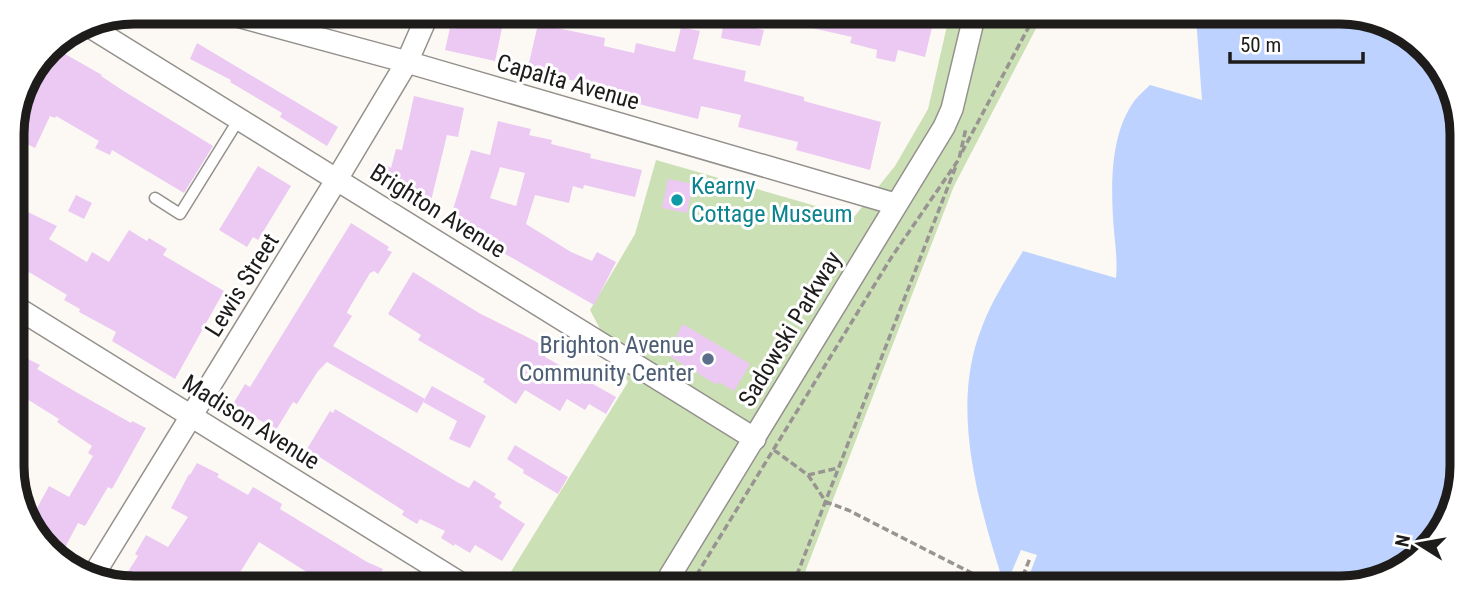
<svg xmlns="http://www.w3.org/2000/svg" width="1475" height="600" font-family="'Roboto Condensed',sans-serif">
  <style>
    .green { fill: #cce0b6 }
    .water { fill: #bdd2ff }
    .pier { fill: #fcf9f4 }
    .building { fill: #ebc9f2; fill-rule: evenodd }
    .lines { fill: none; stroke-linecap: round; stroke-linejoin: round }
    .service-casing { stroke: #94918d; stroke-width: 13 }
    .minor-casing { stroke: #94918d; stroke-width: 24 }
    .path { stroke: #979491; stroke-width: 3.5; stroke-dasharray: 7 3.5; stroke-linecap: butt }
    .service { stroke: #fff; stroke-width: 10 }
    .minor { stroke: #fff; stroke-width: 21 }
    .culture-dot { fill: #0f9aa8; stroke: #fff; stroke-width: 2.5 }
    .service-dot { fill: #5c6f8a; stroke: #fff; stroke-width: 2.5 }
    .labels { text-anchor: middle; stroke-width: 6; stroke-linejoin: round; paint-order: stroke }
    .street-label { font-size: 24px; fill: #1e1c1b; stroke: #fff }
    .culture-label { font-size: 24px; fill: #0d838f; stroke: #fff; text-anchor: start }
    .service-label { font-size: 24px; fill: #4e5e75; stroke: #fff; text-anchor: end }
    .rim { fill: none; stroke: #1e1c1b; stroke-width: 9 }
  </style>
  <rect width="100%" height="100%" fill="#fcf9f4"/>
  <path class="green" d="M949,17H1042L954,186L800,585L504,583L628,382L590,310L635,234L656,160L854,217L895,166L928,109Z"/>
  <path class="water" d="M1196,18L1380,19L1437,60L1462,118L1456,505L1415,563L1348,588L931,585L961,569L1001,585V575C977,498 950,405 982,327C992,300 1008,276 1023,251L1116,278C1118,257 1114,238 1113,218C1111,180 1111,132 1135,100C1139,95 1145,90 1150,85L1202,100Z"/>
  <path class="pier" d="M1021,550L1037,555L1025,586H984L953,569L962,566L990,580L1006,585Z"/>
  <path class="building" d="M458,14H505L495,61L445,50L450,28L455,29Z
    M786,16H908L933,23L925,57L898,50L895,62L876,58L877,50L850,43L852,37L785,22Z
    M724,21L764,30L760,46L721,38Z
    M538,24L605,38L604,46L634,53L636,43L675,52L681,27L700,31L693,59L746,71L744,81L804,97V101L881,122L870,170L796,150L798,142L738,127L741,115L701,106L698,119L623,100L624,98L574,85L575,81L551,76L552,73L528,67Z
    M197,43L338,127L327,146L280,117L282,113L230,82L231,80L190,59Z
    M51,46L102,75L101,76L122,90L213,146L184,193L112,150L110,155L95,148L99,141L56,116L55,118L50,116L35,148L13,137V124L30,86L24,83L25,80Z
    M414,96L464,108L458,137L447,135L430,205L408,192L406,194L369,173L377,160L391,168L396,149L402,150Z
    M498,121L531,129L529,135L552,140L551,144L591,154L590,158L642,170L635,197L584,185L583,189L573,186L569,203L535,195L526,224L571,252L592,261L597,252L616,262L594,305L500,251L504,243L455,228L457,220L451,216L471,150L490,155ZM500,167L525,173L516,206L490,198Z
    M258,166L291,186L258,240L253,237L247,247L219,230Z
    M668,179L693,184L687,213L662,208Z
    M76,195L92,203L84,219L68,211Z
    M13,205L57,226L49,239L87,262L92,252L109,262L129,230L147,241L149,238L167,249L163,255L224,291L175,379L112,341L116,332L79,312L80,309L64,300L67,295L29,272L26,277L13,270Z
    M351,223L389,247L387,250L392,252L378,274L374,271L370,273L348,310L347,313L352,316L333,346L425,399L417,413L327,362L318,371L297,404L293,402L276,430L233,404L245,384L250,387Z
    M413,272L479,313L535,341L549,350L545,357L616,397L606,414L589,404L585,410L567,399L560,411L525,390L516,404L483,382L485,379L418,340L421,335L388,314Z
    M683,324L750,364L734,391L719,382L717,385L666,354Z
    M14,352L40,365L37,369L76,392L131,423L132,421L146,428L112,489L108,487L85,526L78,523L60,557L42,546L30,521L49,486L69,497L93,456L88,453L92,446L57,422L59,419L14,391Z
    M432,386L486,416L470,448L449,439L457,421L423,402Z
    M335,409L457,482L469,488L474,480L496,494L494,497L502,502L499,507L525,524L502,561L475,545L470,553L455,544L454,546L441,538L445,531L420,519L417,524L402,515L404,511L307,449L330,411L333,413Z
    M515,445L568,477L558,494L523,473L524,470L507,459Z
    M197,463L219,474L217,477L248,495L253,487L282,504L280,509L367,562L383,569L375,583L309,582L313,576L259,542L234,582L122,581L138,556L135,554L146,535L168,547L188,517L171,508L189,474L190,475Z"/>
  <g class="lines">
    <defs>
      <path id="service" d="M155,198L180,214L239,119"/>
      <path id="minor" d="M226,13L407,62L895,204
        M92,28L755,439
        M14,306L460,583
        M91,579L337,179L407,62L428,14
        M665,584L944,127L952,109L974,17"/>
    </defs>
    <use href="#service" class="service-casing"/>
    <use href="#minor" class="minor-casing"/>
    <path class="path" d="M1011,17L1029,24
      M962,152L1034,17
      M774,450L808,475L826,502L848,510L997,586
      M808,475L838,468
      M691,584L891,258L959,159L966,128
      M793,585L956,166
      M1019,586L1030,558"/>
    <use href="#service" class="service"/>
    <use href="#minor" class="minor"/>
  </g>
  <circle class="culture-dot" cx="677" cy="200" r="7"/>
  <circle class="service-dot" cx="708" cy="359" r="7"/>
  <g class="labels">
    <g class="street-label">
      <text transform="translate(568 82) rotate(16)" y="8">Capalta Avenue</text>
      <text transform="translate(438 211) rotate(32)" y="8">Brighton Avenue</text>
      <text transform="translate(242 285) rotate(-58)" y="8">Lewis Street</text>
      <text transform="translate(790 329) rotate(-59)" y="8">Sadowski Parkway</text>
      <text transform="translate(251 422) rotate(32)" y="8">Madison Avenue</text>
    </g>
    <g class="culture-label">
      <text x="691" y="194">Kearny<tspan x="691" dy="28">Cottage Museum</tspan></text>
    </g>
    <g class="service-label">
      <text x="694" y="353">Brighton Avenue<tspan x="694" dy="28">Community Center</tspan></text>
    </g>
  </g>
  <path d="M0 0H1475V600H0ZM134 24H1340A110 110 0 0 1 1450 134V466A110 110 0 0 1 1340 576H134A110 110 0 0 1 24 466V134A110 110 0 0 1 134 24Z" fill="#fff" fill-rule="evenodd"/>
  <path class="rim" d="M134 24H1340A110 110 0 0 1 1450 134V466A110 110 0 0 1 1340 576H134A110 110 0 0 1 24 466V134A110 110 0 0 1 134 24Z"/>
  <g transform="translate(1419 544) rotate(281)" stroke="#ffffff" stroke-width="5" paint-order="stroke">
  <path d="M0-5L12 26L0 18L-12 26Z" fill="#1e1c1b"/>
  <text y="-10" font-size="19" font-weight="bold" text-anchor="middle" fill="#1e1c1b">N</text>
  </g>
  <path d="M1230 52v10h133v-10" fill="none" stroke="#1e1c1b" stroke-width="3.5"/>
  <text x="1240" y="52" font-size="21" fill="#1e1c1b" stroke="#ffffff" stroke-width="5" paint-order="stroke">50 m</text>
</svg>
